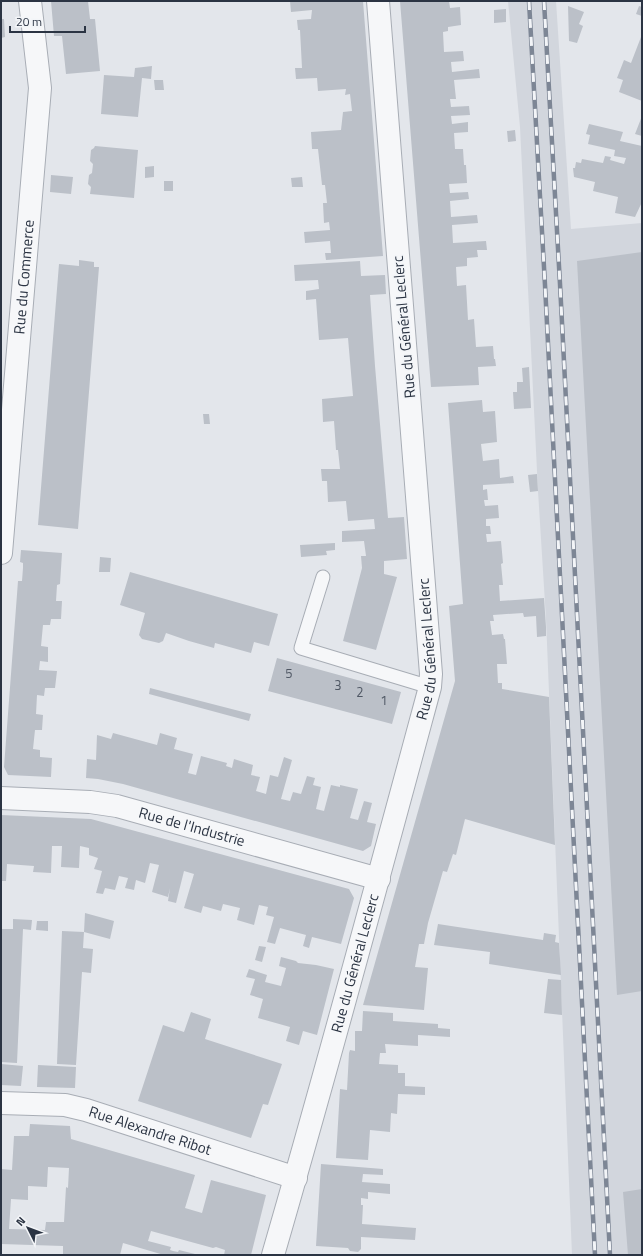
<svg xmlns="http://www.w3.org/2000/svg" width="643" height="1256" font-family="'Titillium Web',sans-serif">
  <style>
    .built { fill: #d2d6dd }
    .building { fill: #bbc0c8; fill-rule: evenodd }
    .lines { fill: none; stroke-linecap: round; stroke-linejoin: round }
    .service-casing { stroke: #a8adb5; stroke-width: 15 }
    .minor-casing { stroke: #a8adb5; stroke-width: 24 }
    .service { stroke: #f6f7f9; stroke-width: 13 }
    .minor { stroke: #f6f7f9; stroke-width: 22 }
    .rail-casing { stroke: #7d8695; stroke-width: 4.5 }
    .rail { stroke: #f3f5f8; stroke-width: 3; stroke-dasharray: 9; stroke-linecap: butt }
    .labels { text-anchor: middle; stroke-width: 3.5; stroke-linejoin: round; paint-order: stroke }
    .number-label { font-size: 13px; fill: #4f5764 }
    .street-label { font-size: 15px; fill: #2b3443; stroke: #f3f5f8 }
  </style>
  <rect width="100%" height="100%" fill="#e3e6eb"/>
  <path class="built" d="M508,1H556L571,229L642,223V1255H572L546,619L538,491L520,127Z"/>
  <path class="building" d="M51,1H88L90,19H95L100,71L66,74L62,36H54Z
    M290,1H363L383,256L326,260L325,253H331L330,241L305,243L304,232L330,230L329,222L324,223L323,203H327L325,185H322L318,149H312L311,132L341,130L343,112L352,111L350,94L345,95L346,89L318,91L317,78L296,79L295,68H302L300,30H298L297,20L311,19L312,10L291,12Z
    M400,1H449L450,8L460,7L461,25L448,27V31L443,32L444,52L463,51L464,61L451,62L452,72L479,69L480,78L454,80L456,99H450L451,107L469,106L470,115L451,116L452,124L468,122V132L454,133L455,149H463L464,165H466L467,183L449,184L450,193L468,192L469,199L450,201L451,217L477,215L478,223L452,225L453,243L486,241L487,250H477L478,257L467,258V266L456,267L457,286L466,285L468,320L474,319L476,347L493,346L494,359H495L496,366L478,367L479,385L431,387Z
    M568,6L584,12L579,24L583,26L577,43L569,41Z
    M639,6L642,7V16L636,14Z
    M506,9V22L494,23V10Z
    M1,19H4L5,37L1,38Z
    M641,37H642V101L619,92L623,80L617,78L624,60L631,63Z
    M152,66L151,79L142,78L138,117L101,114L104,75L134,77L135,68Z
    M154,80H163L164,90H155Z
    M642,116V136L635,134Z
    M589,124L623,132L620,141L642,146V202L635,217L615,213L618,197L593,191L595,182L574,177L573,168H575L576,162L581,163L582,159L603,163L605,156L611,157L610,160L624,164L626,158L614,156L615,150L588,144L590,135L586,134Z
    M515,130L516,141L508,142L507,131Z
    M95,146L138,150L134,198L90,194L91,187L88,184L89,175L92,173L93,164L90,161L91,150L94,148Z
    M154,166V177L145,178V167Z
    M51,175L73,177L71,194L50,192Z
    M302,177L303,187H292L291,178Z
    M164,181H173V191H164Z
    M642,252V991L617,995L577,261Z
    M79,260L94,262V267H99L78,529L38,525L59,264L79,266Z
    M360,261L361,276L385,275L386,294L370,295L375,366L388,518L404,517L407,559L384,561V574L397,577L376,650L343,641L362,568L361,556H366L364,541L342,542V531L375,529L374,519L348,521L346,501L328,502L327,481H322L321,469H340L338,450H336L334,421L323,422L322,399L353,396L348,338L319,340L316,299L306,300V291L319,289L318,280L295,281L294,265Z
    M529,367L531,408L514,409L513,392H517V382H523L522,368Z
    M482,400L483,412L495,411L497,442L481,444L483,461L499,459L500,478L513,476L514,483L483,485V490L487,489L488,500H484L485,506L498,505L499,518L486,519V526H490L491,534H486L487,542L501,541L503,563L501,564L503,585H499L500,601L544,598L546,627V636L537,637L536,616L524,617L523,613L493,615L494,621H490L492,635L503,634L504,639H505L507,664H497L498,683H502V689L549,697L555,845L465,819L456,855L453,854L447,872L443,871L428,923L424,944H419L415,967L428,968L424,1010L363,1005L455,681L449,606L463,604L448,403Z
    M203,414H209L210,424H204Z
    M537,474L538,491L530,492L528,475Z
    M335,543V550L326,551L327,555L301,557L300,545Z
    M21,550L62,553L60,584L57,585L56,601H62L61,619H51L50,625H43L41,646L48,647V662L40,661L39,670L57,671L55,688H45L44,696L37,695L36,714L43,715L42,730H35L33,749L40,750V757L52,758L51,777L8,775L4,767L18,581H22L23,568V563L20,562Z
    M100,557L111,558L110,572H99Z
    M130,572L278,614L269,646L254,642L251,653L215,643L214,648L189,641L166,633L163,641L159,643L142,639L139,635L145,613L120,605Z
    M277,658L401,692L392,724L268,691Z
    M150,688L251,714L249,721L149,694Z
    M113,733L157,745L160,733L177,738L174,749L193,754L188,773L196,775L201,756L227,763L226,766L232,768L234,759L253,765L251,775L260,777L256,791L266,794L270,775L278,777L284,757L292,760L281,799L290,801L293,792L301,794L307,776L315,778L313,785L321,787L316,809L324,811L331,785L340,787V785L358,789L350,818L358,820L364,801L372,803L367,822L376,824L371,846L363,851L123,784L98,779L86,778L87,759L96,760L97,735L111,739Z
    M1,815L91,819L349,889L354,898L341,944L312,937L309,948L303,946L306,935L280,928L275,944L267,942L274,917L266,915L268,907L259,905L254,925L237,920L240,908L223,904L221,911L203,906L201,913L184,908L194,874L184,871L176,903L168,901L170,888L168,897L152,892L159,865L150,863L145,883L136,880L134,890L125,888L128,878L119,876L115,890L105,888L103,894L96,893L102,871L94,869L98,858L89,855V848L80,846L79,868L61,867L62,846H52L51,873L33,872L34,866L7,864L6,881H1Z
    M85,913L114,921L110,939L84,932Z
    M13,919L32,920L31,930L23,929L17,1063L1,1062V929H13Z
    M37,921H48V931L36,930Z
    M438,924L543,940L544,933L556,935L555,942L559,943L561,975L489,964L490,952L434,945Z
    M62,931L84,932L83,948L93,949L91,973L82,972L76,1065L57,1064Z
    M259,946L266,947L262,962L255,960Z
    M281,957L296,961L298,963L316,965L334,969L317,1035L303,1031L299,1045L286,1041L290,1027L258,1018L263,999L250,995L255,979L246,977L249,969L267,975L265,982L281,986L286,968L279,966Z
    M548,979L561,980L562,1015L544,1013Z
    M363,1011L393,1013V1021L438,1024V1028L450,1029V1037L418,1035V1046L385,1044L386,1053H380L379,1064L398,1065V1073H405V1086L425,1087V1095L398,1094L397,1114L391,1113L390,1132L370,1130L368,1160L336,1158L340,1089L347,1090L349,1053L350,1050L355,1051V1031H362Z
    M191,1012L211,1019L205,1039L282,1064L268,1105L263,1104L251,1138L138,1101L163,1025L184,1032Z
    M1,1064L23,1066L21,1086L1,1085Z
    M38,1065L76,1067L75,1088L37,1087Z
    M30,1124L70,1126L71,1139L195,1175L185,1208L202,1213L211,1180L266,1195L251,1255H224L225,1250L216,1247L213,1248L151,1231L148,1241L171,1247L170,1250L173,1251L178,1252L179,1250L199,1255H164L123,1243L120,1255H63V1246L1,1244V1169L12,1170L14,1136H29ZM48,1167L69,1168L68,1188L66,1187L64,1222H46L45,1230L9,1229L11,1199L28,1200V1186L47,1187Z
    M321,1164L383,1169V1175L363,1174L362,1182L390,1184V1194L368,1192V1199L361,1198V1205H363L362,1224L416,1228L415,1240L361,1237V1249L358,1252L350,1251L348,1248L316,1246Z
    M642,1189V1255H628L623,1192Z"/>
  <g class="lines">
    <defs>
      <path id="service" d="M323,577L301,648L430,687"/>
      <g id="minor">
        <path id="s1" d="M1,553L40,88L30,1"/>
        <path id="s2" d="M1,798L90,802L117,806L379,879"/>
        <path id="s3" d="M1,1103L65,1105L86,1110L296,1178"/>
        <path id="s4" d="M273,1255C328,1066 379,876 430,687L431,674L378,1"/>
      </g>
    </defs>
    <use href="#service" class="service-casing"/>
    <use href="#minor" class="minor-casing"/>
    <use href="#service" class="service"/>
    <use href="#minor" class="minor"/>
    <defs>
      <path id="rail" d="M529,1L545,285L595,1255
        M544,1L560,284L610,1255"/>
    </defs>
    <use href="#rail" class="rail-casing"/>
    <use href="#rail" class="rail"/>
  </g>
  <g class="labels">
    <g class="number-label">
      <text x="289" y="678">5</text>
      <text x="338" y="690">3</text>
      <text x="360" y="697">2</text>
      <text x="384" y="705">1</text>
    </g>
    <g class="street-label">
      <text dy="5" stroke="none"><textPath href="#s1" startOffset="277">Rue du Commerce</textPath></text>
      <text transform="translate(404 327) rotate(-95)" y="5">Rue du Général Leclerc</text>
      <text dy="5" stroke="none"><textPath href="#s4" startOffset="627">Rue du Général Leclerc</textPath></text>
      <text dy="5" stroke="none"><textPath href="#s2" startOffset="194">Rue de l'Industrie</textPath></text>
      <text dy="5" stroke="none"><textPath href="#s4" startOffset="303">Rue du Général Leclerc</textPath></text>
      <text dy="5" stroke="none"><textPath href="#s3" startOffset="153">Rue Alexandre Ribot</textPath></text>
    </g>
  </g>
  <rect width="643" height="1256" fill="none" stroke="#2b3443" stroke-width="4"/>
  <g transform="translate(28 1228) rotate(312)" stroke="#f3f5f8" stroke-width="3" paint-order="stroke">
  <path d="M0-3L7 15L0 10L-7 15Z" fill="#2b3443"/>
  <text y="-6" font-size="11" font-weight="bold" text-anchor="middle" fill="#2b3443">N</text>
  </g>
  <path d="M10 26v6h75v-6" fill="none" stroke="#2b3443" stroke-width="2"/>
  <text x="16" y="26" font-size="12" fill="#2b3443" stroke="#f3f5f8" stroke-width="3" paint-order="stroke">20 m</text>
</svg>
